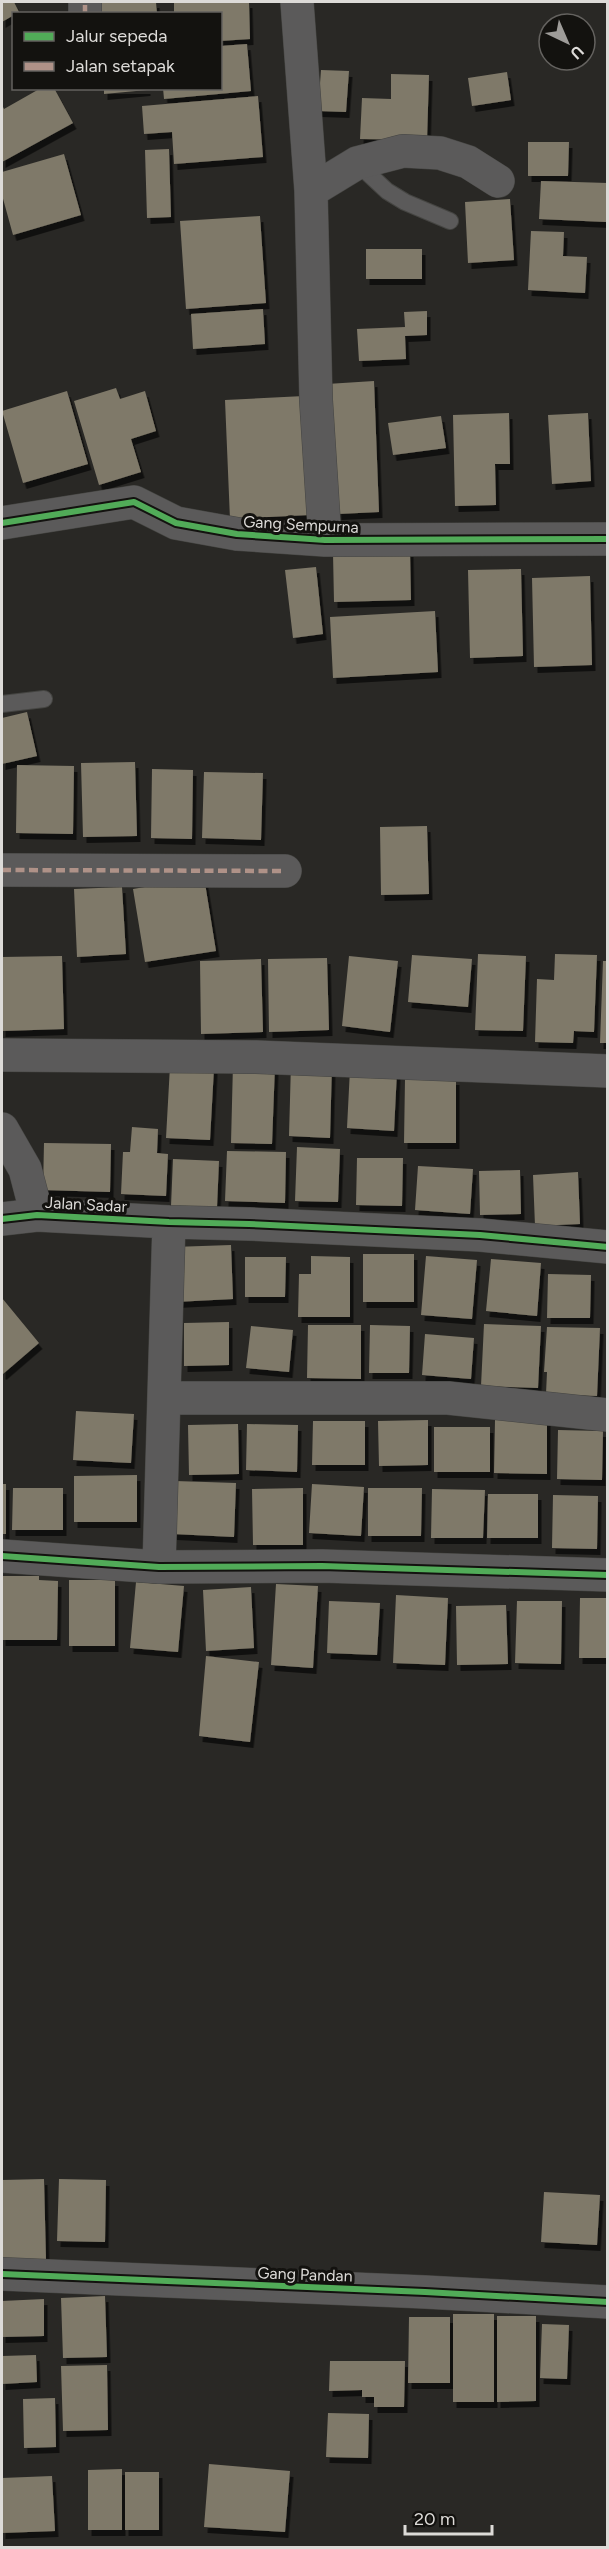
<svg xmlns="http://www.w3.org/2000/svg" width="609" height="2549" font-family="Figtree,sans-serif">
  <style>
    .building { fill: #7f7969; filter: url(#shadow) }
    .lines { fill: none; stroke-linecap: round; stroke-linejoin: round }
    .service-casing { stroke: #454542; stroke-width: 18 }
    .minor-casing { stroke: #454542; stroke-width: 34 }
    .service { stroke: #5b5a5a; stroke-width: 16 }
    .minor { stroke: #5b5a5a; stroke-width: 33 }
    .quiet { stroke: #af9288; stroke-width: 4.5; stroke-dasharray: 9 4.5; stroke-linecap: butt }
    .cycleway-casing { stroke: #13120f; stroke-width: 10 }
    .cycleway { stroke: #51ab58; stroke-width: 6 }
    .labels { text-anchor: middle; stroke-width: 6; stroke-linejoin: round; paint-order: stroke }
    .street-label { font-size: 16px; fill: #dddbd8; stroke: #13120f }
  </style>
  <defs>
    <filter id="shadow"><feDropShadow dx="3.5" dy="6" stdDeviation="0" flood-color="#0009"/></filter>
  </defs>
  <rect width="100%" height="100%" fill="#292825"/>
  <path class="building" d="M2,2H14L19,12L2,22Z
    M98,2H156L157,14H99Z
    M174,2H249L250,39L220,41V14H174Z
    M247,44L251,91L164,99L163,88H220V46Z
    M321,70L349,71L346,112L318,111Z
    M507,72L511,100L472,106L468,78Z
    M391,74L429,75L427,140L360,139L362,98L391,99Z
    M41,88H54L73,123L2,162V105L4,109Z
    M104,88H147V90L104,94Z
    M258,96L263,157L174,164L172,132L144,134L142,106Z
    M528,142H569L568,176H528Z
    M169,149L171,217L147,218L145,150Z
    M64,154L81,215L13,235L2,195V172Z
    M541,181L608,183L606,222L539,219Z
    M510,199L514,260L468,263L465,202Z
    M260,216L266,303L186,309L180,221Z
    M531,231L564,232L563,256L587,257L585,293L528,290Z
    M366,249H422V279H366Z
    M263,309L265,344L193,349L191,314Z
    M427,311V335L405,336L406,359L359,361L357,329L405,327L404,312Z
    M374,381L379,512L338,514L327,384Z
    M116,388L120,399L145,391L156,431L131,439L141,472L99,485L74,401Z
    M67,391L88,464L23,483L2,411Z
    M304,396L309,515L230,519L225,400Z
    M509,413L510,464H495L496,505L455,506L453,415Z
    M588,413L591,481L552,484L548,415Z
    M441,416L446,448L393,455L388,423Z
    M410,551L411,600L334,602L333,553Z
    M316,567L323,634L293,638L285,570Z
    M521,569L523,656L470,658L468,570Z
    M590,576L592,665L534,667L532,578Z
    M435,611L438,672L333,678L330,617Z
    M27,712L37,756L2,764V718Z
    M135,762L137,836L83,837L81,763Z
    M17,765L74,766L73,834L16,833Z
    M152,769L193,770L192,839L151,838Z
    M204,772L263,773L261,840L202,838Z
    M427,826L429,894L381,895L380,827Z
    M204,877L216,951L145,962L133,889Z
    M122,887L126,954L77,957L74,889Z
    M478,954L526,956L523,1031L475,1030Z
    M555,954L597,955L594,1032L574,1031L573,1043L535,1042L537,979L554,980Z
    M412,955L472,959L468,1007L408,1002Z
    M62,956L64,1029L2,1031V957Z
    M349,956L398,961L390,1032L342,1026Z
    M327,958L329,1030L269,1032L268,959Z
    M261,959L263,1032L201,1034L200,961Z
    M603,961H608V1043H600Z
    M291,1063L332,1064L330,1138L289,1136Z
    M233,1064L275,1065L272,1144L231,1143Z
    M170,1066L214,1068L210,1140L166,1138Z
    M350,1069L397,1071L394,1131L347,1128Z
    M405,1079H456V1143H404Z
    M132,1127L158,1129L157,1153L168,1154L166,1196L121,1194L123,1152H130Z
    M44,1143L111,1144L110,1192L43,1190Z
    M297,1147L340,1149L338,1202L295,1201Z
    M227,1151L286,1152L285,1203L225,1201Z
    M357,1158H403L402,1206L356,1205Z
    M173,1159L219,1161L217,1207L171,1206Z
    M418,1166L473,1169L470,1214L415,1210Z
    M520,1170L521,1214L480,1215L479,1171Z
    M578,1172L580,1224L535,1226L533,1175Z
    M231,1245L233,1299L175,1302L173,1247Z
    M363,1254H414V1302H363Z
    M311,1256L350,1257V1317H298L299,1274H311Z
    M426,1256L477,1260L472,1319L421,1315Z
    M245,1257H286L285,1297H245Z
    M491,1259L541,1263L537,1316L486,1311Z
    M548,1274L591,1275L590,1318H547Z
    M2,1298L39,1343L3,1374L2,1373Z
    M229,1322V1365L184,1366V1323Z
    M484,1324L541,1326L538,1388L481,1386Z
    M308,1325H361V1379L307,1378Z
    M370,1325L410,1326L409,1373H369Z
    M251,1326L293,1330L289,1372L246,1368Z
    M547,1327L600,1328L597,1396L546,1394L547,1372H544Z
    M425,1334L474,1338L471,1379L422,1375Z
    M76,1411L134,1414L131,1463L73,1460Z
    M428,1420V1465L379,1466L378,1421Z
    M495,1420H547V1474L494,1473Z
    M313,1421H365V1465H312Z
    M238,1424L239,1474L189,1475L188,1425Z
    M247,1424L298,1425L297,1472L246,1470Z
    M434,1427H490V1472H434Z
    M558,1430L603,1431L602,1480L557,1479Z
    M137,1475V1522H74V1476Z
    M175,1481L236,1483L234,1537L173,1534Z
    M2,1484H6V1534H2Z
    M312,1484L364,1487L361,1536L309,1533Z
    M13,1488H63V1530H12Z
    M303,1488V1545H253L252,1489Z
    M368,1488H422L421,1536H368Z
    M432,1489L485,1490L483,1538H431Z
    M488,1494H538V1538H487Z
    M553,1495L598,1496L597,1549L552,1548Z
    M2,1576H39V1580L58,1581L57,1640H2Z
    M69,1580H115V1646H69Z
    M136,1582L184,1586L178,1652L130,1648Z
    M276,1584L318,1586L313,1668L271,1665Z
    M251,1587L254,1648L206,1651L203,1590Z
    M396,1595L448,1598L445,1665L393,1663Z
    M580,1598H608V1658H579Z
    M329,1601L380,1603L377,1655L327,1653Z
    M517,1601H562L561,1664L515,1663Z
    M506,1605L508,1664L457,1665L456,1606Z
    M206,1656L259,1662L250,1742L199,1736Z
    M44,2179L46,2260L2,2261V2180Z
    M59,2179L106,2180L105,2242L57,2241Z
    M544,2192L600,2195L597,2245L541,2242Z
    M105,2296L107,2357L63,2358L61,2298Z
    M44,2299V2336L2,2337V2301Z
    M453,2314H494V2402H453Z
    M497,2316H536V2401L497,2402Z
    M409,2317H450V2383H408Z
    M542,2324L569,2325L567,2379L540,2378Z
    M36,2355L37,2382L2,2384V2356Z
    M330,2361H405L404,2407H374V2397H362V2390L329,2391Z
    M107,2365L108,2430L63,2431L61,2366Z
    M55,2398L56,2447L24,2448L23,2399Z
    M328,2413L369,2414L368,2458L326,2457Z
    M209,2464L290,2471L285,2532L204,2527Z
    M122,2469V2530H88V2470Z
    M125,2472H159V2530H125Z
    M52,2476L55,2531L2,2533V2478Z"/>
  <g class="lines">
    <defs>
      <path id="service" d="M357,163L387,191L405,202L450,221
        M2,704L44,699"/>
      <path id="minor" d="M297,2L311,191L316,400L325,540
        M85,14V2
        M311,191L357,163L403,151L440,153L468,162L498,181
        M2,523L134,502L176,523L237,534L325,540L608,539
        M2,870L285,871
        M2,1055L256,1057L608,1071
        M2,1129L25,1169L37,1215
        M2,1219L37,1215L169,1222L249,1224L480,1235L608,1247
        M164,1398H448L608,1415
        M2,1556L159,1567L322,1566L608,1575
        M159,1567L169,1222
        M2,2274L425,2292L608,2302"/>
    </defs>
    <use href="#service" class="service-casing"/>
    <use href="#minor" class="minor-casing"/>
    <use href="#service" class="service"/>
    <use href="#minor" class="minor"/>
    <path class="quiet" d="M85,14V2
      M2,870L285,871"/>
    <defs>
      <path id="cycleway" d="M2,523L134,502L176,523L237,534L325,540L608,539
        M2,1219L37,1215L169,1222L249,1224L480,1235L608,1247
        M2,1556L159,1567L322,1566L608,1575
        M2,2274L425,2292L608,2302"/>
    </defs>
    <use href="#cycleway" class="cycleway-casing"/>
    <use href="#cycleway" class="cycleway"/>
  </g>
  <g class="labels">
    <g class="street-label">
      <text transform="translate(301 524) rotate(3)" y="6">Gang Sempurna</text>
      <text transform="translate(86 1204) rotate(3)" y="6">Jalan Sadar</text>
      <text transform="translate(305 2274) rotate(2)" y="6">Gang Pandan</text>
    </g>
  </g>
  <rect width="609" height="2549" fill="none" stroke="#dddbd8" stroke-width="6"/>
  <rect x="12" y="12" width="210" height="78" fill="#13120f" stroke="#64625f" stroke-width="1.5"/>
  <rect x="24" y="32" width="30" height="9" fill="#51ab58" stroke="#64625f" stroke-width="1.5"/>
  <text x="66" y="42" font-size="18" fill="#dddbd8">Jalur sepeda</text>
  <rect x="24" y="62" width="30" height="9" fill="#af9288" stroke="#64625f" stroke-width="1.5"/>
  <text x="66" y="72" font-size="18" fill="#dddbd8">Jalan setapak</text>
  <g transform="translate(567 42) rotate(136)"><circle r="28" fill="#13120f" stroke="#64625f" stroke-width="1.5"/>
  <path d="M0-4.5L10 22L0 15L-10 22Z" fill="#9e9c99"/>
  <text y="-9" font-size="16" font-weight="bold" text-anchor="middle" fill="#dddbd8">U</text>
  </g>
  <path d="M405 2525v9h87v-9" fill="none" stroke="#dddbd8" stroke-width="3"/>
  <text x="414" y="2525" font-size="18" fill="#dddbd8" stroke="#13120f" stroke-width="4.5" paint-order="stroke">20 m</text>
</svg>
